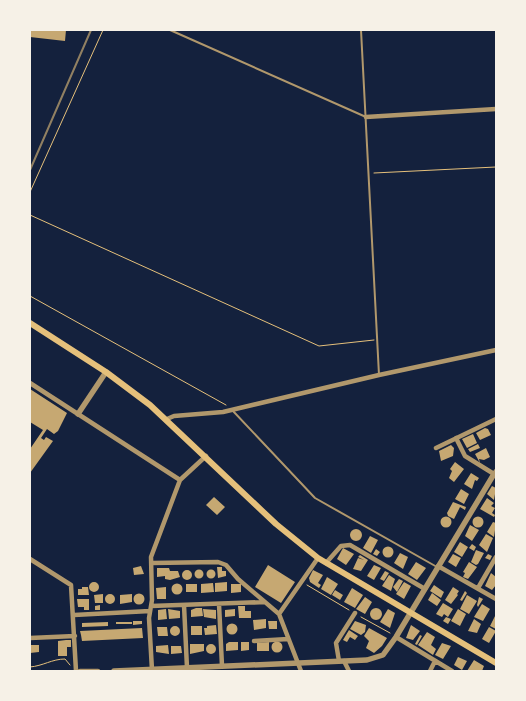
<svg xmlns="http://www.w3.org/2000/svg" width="526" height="701" font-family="'Work Sans',sans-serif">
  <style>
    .building { fill: #c6a872 }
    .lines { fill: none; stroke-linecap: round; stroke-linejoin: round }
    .path { stroke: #e5c07b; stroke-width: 1 }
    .service { stroke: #b1986c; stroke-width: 2 }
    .minor { stroke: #b1986c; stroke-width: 4.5 }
    .tertiary { stroke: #b1986c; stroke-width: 5.5 }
    .secondary { stroke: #e5c07b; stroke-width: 6 }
    .rail { stroke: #918062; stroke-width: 2 }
  </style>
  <rect width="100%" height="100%" fill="#14213d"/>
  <path class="building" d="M30,30H66L65,41L30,37Z
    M30,389L67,413L58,431L54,434L47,429L41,438L44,440L46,437L53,441L30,473V449L43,430L30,422Z
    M485,428L488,429L491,435L480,440L476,433Z
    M473,434L477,443L467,448L462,439Z
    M478,444L480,448L470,452L468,449Z
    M451,445L454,448L453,456L441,461L439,451Z
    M486,448L490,457L484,460L479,459L480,463L475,454Z
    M455,462L464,469L454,482L449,478L452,471L450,469Z
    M471,473L479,478L477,481L475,480L472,489L464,484Z
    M492,486L496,488L494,500L487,494Z
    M461,489L469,494L464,504L455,499Z
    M214,497L225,507L217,515L206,505Z
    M487,498L494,503L491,506L495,508L492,513L495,515L494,517L480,509Z
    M453,502L466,507L465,510L460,507L454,519L448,516L447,513Z
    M472.5 522a5.5 5.5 0 1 1 11 0a5.5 5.5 0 1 1-11 0Z
    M440.5 522a5.5 5.5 0 1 1 11 0a5.5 5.5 0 1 1-11 0Z
    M493,522L496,523L494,537L487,532Z
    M470,525L479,530L472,541L465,536Z
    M350 535a6 6 0 1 1 12 0a6 6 0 1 1-12 0Z
    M486,534L493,538L487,552L479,545Z
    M370,536L378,540L371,553L363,548Z
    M460,542L468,547L462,557L454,552Z
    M472,544L476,547L474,551L469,548Z
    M382.5 552a5.5 5.5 0 1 1 11 0a5.5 5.5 0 1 1-11 0Z
    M343,548L354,554L346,565L337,559Z
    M376,549L380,552L377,556L373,554Z
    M476,550L484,553L478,564L476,565L471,562Z
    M400,553L408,557L403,569L394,563Z
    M453,554L461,558L456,567L448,562Z
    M488,554L492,556L490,560L485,558Z
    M360,555L368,560L361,571L353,569L358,558L364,560L358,557Z
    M416,562L426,568L417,580L408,574Z
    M469,562L477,567L468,579L463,577L465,573L463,572Z
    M268,565L295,582L281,603L255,587Z
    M374,565L381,568L374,580L367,576Z
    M141,566L144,574L134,575L133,568Z
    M217,567H222V571H226V576L218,578Z
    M157,568H169L170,571H178L180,577L170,580L165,579V576L157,577Z
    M206.5 574a4.5 4.5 0 1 1 9 0a4.5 4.5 0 1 1-9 0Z
    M194.5 574a4.5 4.5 0 1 1 9 0a4.5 4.5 0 1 1-9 0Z
    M313,570L323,575L318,583L321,585L319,588L310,582L309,578Z
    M182 575a5 5 0 1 1 10 0a5 5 0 1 1-10 0Z
    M385,571L389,573L384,581L380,579Z
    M491,573L496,577V585L492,590L485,586Z
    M389,575L395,579L391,591L382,586Z
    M327,577L338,584L331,595L321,589Z
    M399,579L403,581L397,592L393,587Z
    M227,582V591L215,592V583Z
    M404,582L411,586L404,599L396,594Z
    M89 587a5 5 0 1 1 10 0a5 5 0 1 1-10 0Z
    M213,583L214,592L201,593V584Z
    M171.5 589a5.5 5.5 0 1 1 11 0a5.5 5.5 0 1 1-11 0Z
    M186,584H197V592H186Z
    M231,584H241V592L231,593Z
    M434,585L444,592L441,598L430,591Z
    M82,587H88L89,595H78V589H82Z
    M166,587V599H157L156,588Z
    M453,587L459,591L457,594L458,595L451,604L445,600Z
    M352,588L363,595L355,608L344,602Z
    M335,590L343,595L340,600L332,595Z
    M465,591L467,593L462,601L460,600Z
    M432,593L441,600L437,606L428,600Z
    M133.5 599a5.5 5.5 0 1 1 11 0a5.5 5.5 0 1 1-11 0Z
    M103,594V603H95L94,595Z
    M132,594V602L120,604V595Z
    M105 599a5 5 0 1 1 10 0a5 5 0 1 1-10 0Z
    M467,595L477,601L469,614L460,609Z
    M365,597L372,602L365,614L356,609Z
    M479,597L483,599L478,607L477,605Z
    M77,599H89V610H84V607H78Z
    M443,603L453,609L448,617L444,614L442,617L436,614Z
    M482,604L490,609L483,621L474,617Z
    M100,605V610H95V606Z
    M238,606H245V611H251V618H239Z
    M370 614a6 6 0 1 1 12 0a6 6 0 1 1-12 0Z
    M196,608H202L203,616L191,617V610Z
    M166,609L167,619L158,620V610Z
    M168,609L180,611V618L169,619Z
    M203,609L216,610V619L204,617Z
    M235,609V616L225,617V610Z
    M388,609L395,613L390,628L380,622Z
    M458,609L466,614L460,626L451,621Z
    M496,614V629L490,626Z
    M446,617L451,619L448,624L443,621Z
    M266,619V628L254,630L253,620Z
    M474,619L481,624L477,633L468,631Z
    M133,621H142V624L133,625Z
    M268,621H277V629H269Z
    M355,621L366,625L365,632L361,635L350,629Z
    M108,622V626L82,627V623Z
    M116,622H132V624H116Z
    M226.5 629a5.5 5.5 0 1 1 11 0a5.5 5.5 0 1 1-11 0Z
    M216,625L217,634L205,635L204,628H207V626Z
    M411,625L420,631L413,640L406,638Z
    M170 631a5 5 0 1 1 10 0a5 5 0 1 1-10 0Z
    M191,626H202V635H191Z
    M157,627H167L168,636H158Z
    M489,627L496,631L489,643L482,639Z
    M142,628L143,638L82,641L81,635L80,631Z
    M369,628L387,638L382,646L374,653L366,648L369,641L364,636Z
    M349,630L358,636L355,640L350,637L347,642L343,640Z
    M427,632L435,637L431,645L436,649L433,655L418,645Z
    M420,635L422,636L417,645L415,644Z
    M66,640H71V647H67V656H58V641Z
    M271.5 647a5.5 5.5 0 1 1 11 0a5.5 5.5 0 1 1-11 0Z
    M229,642H238V650L226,651V644Z
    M241,642H249V650L241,651Z
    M269,642V651H257V643Z
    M442,643L451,646L443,659L435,655Z
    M190,644H204V651L190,654Z
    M206 649a5 5 0 1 1 10 0a5 5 0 1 1-10 0Z
    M30,645H39V652L30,653Z
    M168,645L169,654L156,652V646Z
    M171,646H181L182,653L171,654Z
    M458,657L467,661L462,670L454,665Z
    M474,660L484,666L482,671H467Z"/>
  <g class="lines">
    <path class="path" d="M374,173L496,167
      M30,192L103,30
      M30,215L319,346L374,340
      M30,296L226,405
      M307,585L349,610
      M361,617L390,633
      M30,667C43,666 52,659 65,659L70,665"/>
    <path class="service" d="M170,30L366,117
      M361,30L379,375
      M233,411L315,498L437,567"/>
    <path class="minor" d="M366,117L496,109
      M30,383L180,480
      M167,419L174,416L223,412L379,375L496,350
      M456,438L465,456L494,474L496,471
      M436,448L496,419
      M30,559L71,585L76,671
      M152,563L218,562L226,565L238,579L279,614L301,671
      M326,563L341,546L350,545L425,589
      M438,566L496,599
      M478,588L496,557
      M219,604L222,666
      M184,605L187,668
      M151,606L265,602
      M279,614L318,558
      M74,615L150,611
      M396,637L452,671
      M30,638L75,636
      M254,641L288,639
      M339,661L336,643L355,613
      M344,661L349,671
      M152,670L149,618L152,600L151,557L180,480L206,456
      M80,671H98
      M430,671L435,661"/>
    <path class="tertiary" d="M78,414L106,372
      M114,671L367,660L383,655L396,637L494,474L496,475"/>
    <path class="secondary" d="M30,323L106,372L150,405L276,524L318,558L496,663"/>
    <path class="rail" d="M30,170L91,30"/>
  </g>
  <rect width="526" height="701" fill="none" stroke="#f6f1e7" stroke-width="62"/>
</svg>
